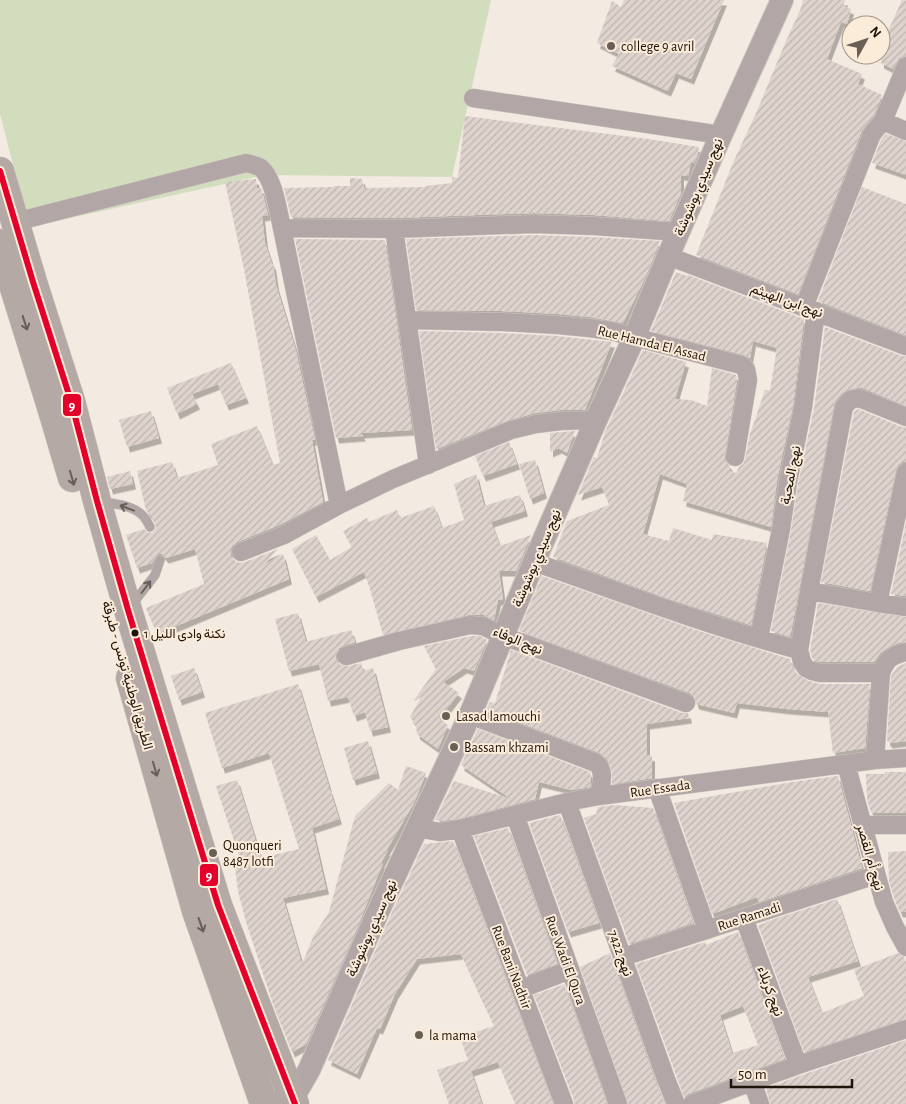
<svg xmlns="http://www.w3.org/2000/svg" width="906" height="1104" font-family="'Alegreya Sans',Vazirmatn,sans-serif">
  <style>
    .green { fill: #d1ddbd }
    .building { fill: url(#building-hatch); fill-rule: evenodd; filter: url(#shadow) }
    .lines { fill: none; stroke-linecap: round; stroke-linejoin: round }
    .service-casing { stroke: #cfc8c0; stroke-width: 10 }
    .minor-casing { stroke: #cfc8c0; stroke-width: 19 }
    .tertiary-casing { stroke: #cfc8c0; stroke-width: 24 }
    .primary-casing { stroke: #cfc8c0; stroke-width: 29 }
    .service { stroke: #b2a7a6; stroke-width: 9 }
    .minor { stroke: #b2a7a6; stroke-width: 18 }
    .tertiary { stroke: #b2a7a6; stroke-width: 22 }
    .primary { stroke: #b5a9a6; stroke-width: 28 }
    .bus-1-casing { stroke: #fbebd9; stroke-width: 10 }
    .bus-1 { stroke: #e4002b; stroke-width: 6 }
    .oneway { stroke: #6a5e58 }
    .oneway2 { stroke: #685e58 }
    .poi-dot { fill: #695f55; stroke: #fbebd9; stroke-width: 2 }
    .bus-dot { fill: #1e140a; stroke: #fbebd9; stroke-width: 2 }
    .labels { text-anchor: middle; stroke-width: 4; stroke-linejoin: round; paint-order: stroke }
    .bus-label { font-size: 13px; fill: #1e140a; stroke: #fbebd9; text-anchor: start }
    .poi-label { font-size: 14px; fill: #1e140a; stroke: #fbebd9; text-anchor: start }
    .street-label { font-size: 14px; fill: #1e140a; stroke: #fbebd9 }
    .line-badge { stroke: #fbebd9; stroke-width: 2 }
    .badge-label { font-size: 14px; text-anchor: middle; font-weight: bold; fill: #fff }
  </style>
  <defs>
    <pattern id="building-hatch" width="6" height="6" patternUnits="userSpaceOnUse" patternTransform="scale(1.25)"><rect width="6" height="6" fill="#dfd3ce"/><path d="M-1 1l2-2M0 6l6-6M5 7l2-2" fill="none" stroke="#bfb4b0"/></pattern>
    <filter id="shadow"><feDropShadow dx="3" dy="5.5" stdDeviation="0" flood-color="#0004"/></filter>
  </defs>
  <rect width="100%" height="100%" fill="#f3eae1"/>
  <path class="green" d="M0,0H491L452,177L265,175L29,227L0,114Z"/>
  <path class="building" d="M624,0H724L691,79L676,73L668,91L612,66L619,54L597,43L612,1L621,7Z
    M803,0H845L843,6L851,9L847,24L841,22L827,59L862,74L858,84L882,95L874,115L862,130L798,294L696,255L733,163L757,111L786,41L801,8Z
    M902,0H906V56L899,58L893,69L881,63V25L889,29Z
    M465,116L648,139L699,147L697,157L694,163L691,162L688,176L681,175V193L669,221L594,215L534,213L394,218L291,217L284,188L334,187V186H350V178L362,179L364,188L425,187V186L452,183V177L458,178Z
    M886,134L906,141V175L872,163L881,140Z
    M256,179L257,188H261L262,191L268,215L262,216L265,243L272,264H273L276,285L296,351L315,440H312L323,502L279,525L237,542L232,546L230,551L231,556L235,561L240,563L245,562L278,549L264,565L283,554L289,579L157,634L146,608L204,584L195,549L166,558L162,554H158L156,556L152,563L137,568L126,535L144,529L147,532L152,533L155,530L156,527L152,517L146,510L137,471L172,462L177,478L218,465L211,444L257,426L273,465L280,463L244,269L225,182Z
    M862,187L906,204V335L818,301Z
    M534,235L593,237L660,241L645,278L623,323L590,317L559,314L502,311L416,310L406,239Z
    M295,239L385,240L412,430L361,433L363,436L336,438Z
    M676,272L687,276L688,275L804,319L793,405L777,480L771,527L683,501L687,484L660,474L643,534L669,541L673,528L712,540L713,534L767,543L751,625L669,599L553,557L567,521L609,505L602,487L578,495L594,457L597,458L605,432L643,350L686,362L675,399L691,400L707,406L712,368L736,375L737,380L725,455V460L730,466L729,471L736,473L739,467L743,464L745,459L750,434L765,390H770L777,348L753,341L750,358L744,355L651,331Z
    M825,327L902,356H906V406L863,388H857L847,390L842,393L836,400L834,405L790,637L771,631L791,531L798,484L814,408Z
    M419,331L502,333L557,336L612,342L585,410H560L535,413L509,420L436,449Z
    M231,363L246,398L226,405L218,384L192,394L197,404L177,414L167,388Z
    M858,409L902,427H906V462H902L898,465L896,470L870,591L821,582L854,412Z
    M151,411L159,438L127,447L119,420Z
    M575,431L567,453L559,448L550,452V433Z
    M509,442L517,464L483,476L475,456Z
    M535,460L544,493L530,499L519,464Z
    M130,471L133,484L110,489L107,477Z
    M476,474L484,506L520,495L525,511L491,522L500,546L531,535L516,571H499L503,600H498L494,620L484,615H468L383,635L369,586L364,572L316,597L292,549L316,535L330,560L352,547L343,531L367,518L369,522L397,510L400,518L434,506L442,528L464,520L454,484Z
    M906,523V596L891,594Z
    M542,576L696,630L790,659L793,668L797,674L809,681L820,684H870L865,748L833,753L828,712L787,709L737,703L734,713L696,704L694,697L690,693L519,631Z
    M818,603L906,617V642L898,643L887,648L880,653L874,662H821L816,661L812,658L810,650Z
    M298,613L306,642L351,630L355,642L343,646L339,648L336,654V659L339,664L344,666H349L361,663L363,671L373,668L388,727L370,731L365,712L354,716L348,697L328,701L319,664L289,671L275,619Z
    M471,636H480L487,640L474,671L464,668L443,682L459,693L439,719L448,725L438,749L417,734L416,725L410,717L421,697L415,701L414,700L436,669L424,646Z
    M511,650L682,713H688L689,718L647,724V755L652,756V778L612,784V773L610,765L607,759L600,753L486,710L490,702L495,703Z
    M906,663V741L890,743L887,740L891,676L897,667Z
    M194,668L202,692L179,700L171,676Z
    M298,684L329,787H328L330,790L339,819L312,828L326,889L283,898L302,964L314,935L329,912L355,816L389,783L398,790L406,766L426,773L414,803L386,851L388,850L381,863H383L357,928L306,1044L292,1052L273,1004L246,922L238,891L234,860L240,859L216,786L237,780L261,858L299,849L269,753L222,768L205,713Z
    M478,729L590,772L591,778L590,787L571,790L539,782L535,799L458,819L440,821L435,820L454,781L511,799L461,765Z
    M368,741L377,773L353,780L344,748Z
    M885,772H906V813H871L867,799L866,774H885Z
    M838,776L862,868L759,902L757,897L712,914L674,803L792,782Z
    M614,805L653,808L693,923L629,944L620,917H619L584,818L596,814L598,807Z
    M560,815L599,923L568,932L529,823Z
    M508,828L557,964L527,975L474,836Z
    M453,841L553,1104H515L498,1062L471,1071L482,1104H449L437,1070L468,1060L460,1037L494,1026L477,990L461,954L417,959L395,994L380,1029L377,1028L357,1074L328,1060L393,910L424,844Z
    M906,851V912H900L894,898L889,881L888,852Z
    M837,899L858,961L808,977L822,1013L864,996L854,970L898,953L904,957L906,963V1019L804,1052L758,925L766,923L765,922Z
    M738,932L784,1059L688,1094L684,1097L636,964L705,942L706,945ZM743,1006L758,1045L732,1053L720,1015Z
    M610,953L656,1083L665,1104H628L580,967Z
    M564,984L607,1104H574V1100L534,995Z
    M906,1040V1104H770L766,1088L802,1075Z"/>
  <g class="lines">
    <defs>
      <path id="service" d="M102,502C115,504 131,505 141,514C145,517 148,523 150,527
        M131,606L155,575L160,560"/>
      <path id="minor" d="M473,98L721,135
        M883,121L906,131
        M15,222L246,163C251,164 256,165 261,168C274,179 278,211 282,228L339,505
        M282,228L394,229L534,224L594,226L679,232
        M394,229L428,465
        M668,256L906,346
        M804,307L872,134L883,121L906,66
        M407,320L502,322L558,325L589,328L611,331L741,365L746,369L748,380L735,457
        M241,552L284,535L339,505L393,479L511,430L536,424L561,421L596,420
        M534,562C622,593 709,626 799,650
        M809,591L878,603L906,607
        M878,603L906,472
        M759,638L781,529L788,482L803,407L816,311
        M346,656L399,641L470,625L483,626L503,636L686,703
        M881,673H820L812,671L806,668L802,662L799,650L809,591L844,407L850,400L859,398L906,417
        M470,715L596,763C606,771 601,784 599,796
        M875,760L881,673C887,658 891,656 906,652
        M846,764L884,902L895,927L906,947
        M657,788L707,930
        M567,802L666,1079L676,1104
        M515,815L618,1104
        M862,825H906
        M416,828L440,832L460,829L567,802L599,796L875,760L906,758
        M460,829L564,1104
        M744,918L798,1065
        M623,957L876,875
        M521,989L570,970
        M752,1082L760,1104
        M692,1104L798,1065L906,1029"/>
      <path id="tertiary" d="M275,1104L292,1096L298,1089L309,1070L381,905L470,715L534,562L596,420L634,338L668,256L721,135L782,0"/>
      <path id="primary" d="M0,171L33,282L71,401L97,501L128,610L218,905L295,1104
        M0,243L51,407L72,478
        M130,678L196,911L264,1104"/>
    </defs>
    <use href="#service" class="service-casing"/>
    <use href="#minor" class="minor-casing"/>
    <use href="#tertiary" class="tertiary-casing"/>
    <use href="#primary" class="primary-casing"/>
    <use href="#service" class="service"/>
    <use href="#minor" class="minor"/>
    <use href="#tertiary" class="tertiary"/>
    <use href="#primary" class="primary"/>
    <defs>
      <path id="bus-1" d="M0,171L33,282L71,401L97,501L128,610L218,905L295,1104"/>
    </defs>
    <use href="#bus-1" class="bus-1-casing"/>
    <use href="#bus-1" class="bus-1"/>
  </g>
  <defs><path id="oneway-shaft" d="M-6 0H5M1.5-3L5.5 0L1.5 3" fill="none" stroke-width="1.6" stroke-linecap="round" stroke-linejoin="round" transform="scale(1.25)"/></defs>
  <g class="oneway">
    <use href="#oneway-shaft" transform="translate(25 323) rotate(72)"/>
    <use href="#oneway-shaft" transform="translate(72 478) rotate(74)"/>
    <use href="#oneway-shaft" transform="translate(155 769) rotate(74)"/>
    <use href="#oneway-shaft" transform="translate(201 925) rotate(71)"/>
  </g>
  <g class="oneway2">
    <use href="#oneway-shaft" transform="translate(127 508) rotate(-159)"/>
    <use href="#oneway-shaft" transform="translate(146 587) rotate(-53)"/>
  </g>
  <g class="poi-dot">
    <circle cx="611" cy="46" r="5"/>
    <circle cx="446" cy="716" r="5"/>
    <circle cx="454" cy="747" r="5"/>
    <circle cx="213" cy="853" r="5"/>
    <circle cx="419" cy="1035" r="5"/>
  </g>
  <circle class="bus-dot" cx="135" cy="633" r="4.5"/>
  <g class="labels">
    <g class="bus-label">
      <text x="144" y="638">نكنة وادى الليل 1</text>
    </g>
    <g class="poi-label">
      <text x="621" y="51">college 9 avril</text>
      <text x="456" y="721">Lasad lamouchi</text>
      <text x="464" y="752">Bassam khzami</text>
      <text x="223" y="850">Quonqueri<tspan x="223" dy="16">8487 lotfi</tspan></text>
      <text x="429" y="1040">la mama</text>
    </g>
    <g class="street-label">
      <text transform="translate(698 187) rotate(-67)" y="5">نهج سيدي بوشوشة</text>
      <text transform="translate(787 300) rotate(20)" y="5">نهج ابن الهيثم</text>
      <text transform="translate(652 343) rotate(14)" y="5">Rue Hamda El Assad</text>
      <text transform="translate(790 475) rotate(-79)" y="5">نهج المحبة</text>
      <text transform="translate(536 558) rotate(-67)" y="5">نهج سيدي بوشوشة</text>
      <text transform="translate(518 640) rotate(22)" y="5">نهج الوفاء</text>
      <text transform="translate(128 675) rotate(74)" y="5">الطريق الوطنية تونس - طبرقة</text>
      <text transform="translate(660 788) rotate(-8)" y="5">Rue Essada</text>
      <text transform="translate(871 857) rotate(74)" y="5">نهج أم القصر</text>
      <text transform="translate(749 916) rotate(-18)" y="5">Rue Ramadi</text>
      <text transform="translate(371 928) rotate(-66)" y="5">نهج سيدي بوشوشة</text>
      <text transform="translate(621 953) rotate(70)" y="5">نهج 7422</text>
      <text transform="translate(566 960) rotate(70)" y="5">Rue Wadi El Qura</text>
      <text transform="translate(512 967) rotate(69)" y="5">Rue Bani Nadhir</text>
      <text transform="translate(771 991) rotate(70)" y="5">نهج كربلاء</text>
    </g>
  </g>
  <g class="line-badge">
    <rect x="62" y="393" width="20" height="24" rx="5" fill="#e4002b"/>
    <rect x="199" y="863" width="20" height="24" rx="5" fill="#e4002b"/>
  </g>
  <g class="badge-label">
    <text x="72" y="410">9</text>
    <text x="209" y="880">9</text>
  </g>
  <g transform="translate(866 40) rotate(50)"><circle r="24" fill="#fbebd9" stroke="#a39586"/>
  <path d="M0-4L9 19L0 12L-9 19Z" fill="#695f55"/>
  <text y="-8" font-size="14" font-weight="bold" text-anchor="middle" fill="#1e140a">N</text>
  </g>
  <path d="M731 1079v8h121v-8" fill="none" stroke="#1e140a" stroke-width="2.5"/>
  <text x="738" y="1079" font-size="15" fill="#1e140a" stroke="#fbebd9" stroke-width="4" paint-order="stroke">50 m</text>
</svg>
